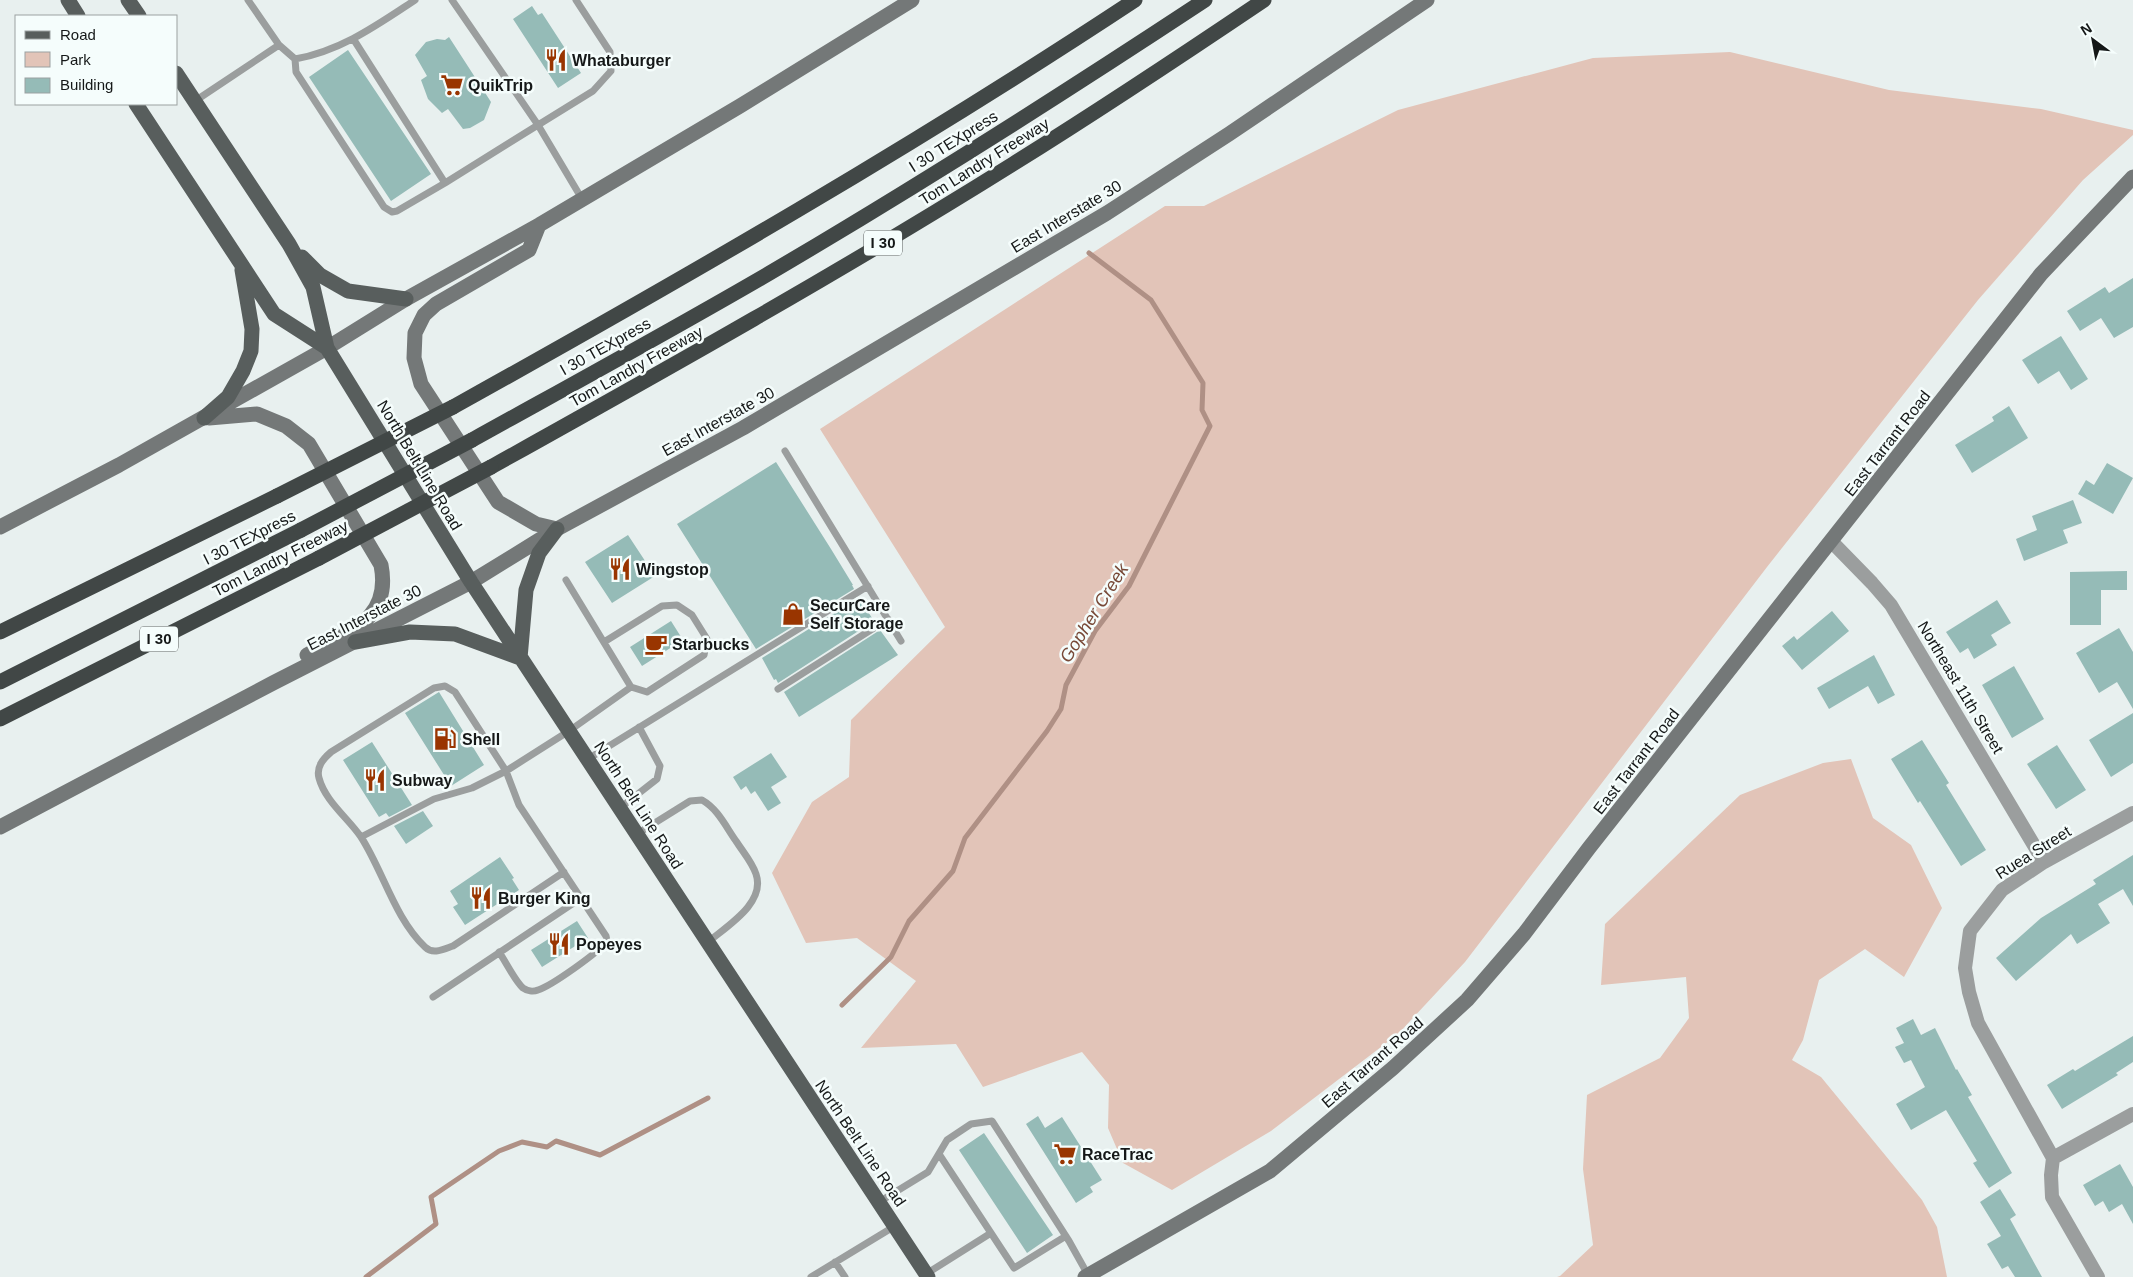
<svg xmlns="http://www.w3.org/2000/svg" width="2133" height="1277" font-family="Helvetica,sans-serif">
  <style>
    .green { fill: #e2c4b8 }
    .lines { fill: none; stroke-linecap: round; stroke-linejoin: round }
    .stream { stroke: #af9085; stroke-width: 5 }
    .building { fill: #95bbb7 }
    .lane { stroke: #9b9e9e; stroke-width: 7 }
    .street { stroke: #9b9e9e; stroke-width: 14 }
    .secondary { stroke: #747878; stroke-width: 15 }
    .primary { stroke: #585e5d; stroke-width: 15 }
    .highway { stroke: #414746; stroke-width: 15 }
    .highway-bridge { stroke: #414746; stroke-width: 15 }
    .labels { text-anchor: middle; stroke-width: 5; stroke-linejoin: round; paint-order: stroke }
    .shield { fill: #f5fdfc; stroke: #585d5c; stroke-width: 1 }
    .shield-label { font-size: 15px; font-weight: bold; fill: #151818 }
    .poi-label { font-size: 16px; font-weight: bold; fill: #151818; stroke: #f5fdfc; text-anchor: start }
    .street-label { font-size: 16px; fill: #151818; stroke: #f5fdfc }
    .water-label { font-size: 18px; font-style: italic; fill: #784937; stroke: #f5fdfc }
  </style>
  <rect width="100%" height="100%" fill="#e8f0ef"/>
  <path class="green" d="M1730,52L1889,90L2041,109L2133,130V135L2083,180L1978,300L1767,567L1465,962L1398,1034L1271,1131L1172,1190L1123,1163L1108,1128L1109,1085L1082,1052L983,1087L956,1044L861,1048L916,981L857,938L806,943L772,873L812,802L849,777L851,720L945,627L820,429L1165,206H1204L1398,110L1593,58Z
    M1851,759L1873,818L1911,845L1942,908L1904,977L1865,949L1819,980L1803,1040L1792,1060L1821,1077L1922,1200L1937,1227L1947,1277H1557L1560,1276L1593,1245L1583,1169L1587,1095L1660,1058L1689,1018L1686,977L1601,985L1605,924L1740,795L1823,763Z"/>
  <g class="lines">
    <path class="stream" d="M842,1005L891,957L909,921L953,871L965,838L1047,731L1061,709L1066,685L1095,631L1129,586L1210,426L1202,410L1203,383L1151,300L1089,253
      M366,1277L436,1224L431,1197L499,1151L522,1142L547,1147L556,1141L600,1155L708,1098"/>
  </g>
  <path class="building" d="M532,6L538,15L542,13L581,73L558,88L513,19Z
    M449,37L491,102L484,120L470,128L463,129L448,109L442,113L428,99L421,80L427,76L415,55L426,42L437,39L445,40Z
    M348,50L431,174L391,201L309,77Z
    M2133,278V327L2114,338L2101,318L2080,331L2067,311L2105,287L2109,293Z
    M2061,336L2088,379L2071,390L2059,371L2038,384L2022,360Z
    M2009,406L2028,438L1972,473L1955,445L1994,421L1992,417Z
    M776,462L831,549L853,585H852L854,589L756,649L677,524Z
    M2107,463L2133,478L2113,514L2078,494L2086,480L2094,485Z
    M2073,500L2082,523L2063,530L2068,543L2024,561L2016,539L2037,530L2032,516Z
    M628,535L655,576L612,603L585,562Z
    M2127,571V590H2101V625H2070V572Z
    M859,598L874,621L778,683L776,679L774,680L762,658Z
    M1997,600L2011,623L1991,635L1997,645L1974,659L1968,648L1960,653L1946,632Z
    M1832,611L1849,631L1802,670L1782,646L1794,636L1797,640Z
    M671,621L683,640L642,666L630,647Z
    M2119,628L2133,652V709L2117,682L2099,693L2076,653Z
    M880,630L898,655L799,717L784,692Z
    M1874,655L1895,695L1878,704L1868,686L1829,709L1817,688Z
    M2014,666L2044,719L2012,738L1982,685Z
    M439,692L484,765L451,786L405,713Z
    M2133,713V763L2111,777L2089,740Z
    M1922,740L1949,783L1946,785L1986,850L1961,866L1920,801L1918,803L1891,759Z
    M372,742L412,805L389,817L386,813L379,817L343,760Z
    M2057,745L2086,790L2056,809L2027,764Z
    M771,753L787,777L771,787L781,803L768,811L755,791L751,794L746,786L741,790L733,777Z
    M423,811L433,826L406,844L394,826Z
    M2133,855V906L2123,889L2098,904L2110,923L2077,944L2071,934L2016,981L1996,958L2041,918L2096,884L2093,880Z
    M500,857L514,878L512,879L519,890L465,925L453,907L458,904L450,891Z
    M577,921L588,938L542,967L531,950Z
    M1913,1019L1921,1035L1935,1028L1956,1070L1957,1069L1972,1095L1968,1097L2012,1173L1989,1188L1973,1163L1977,1161L1946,1110L1911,1130L1896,1104L1925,1087L1911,1060L1904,1063L1895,1047L1904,1043L1896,1028Z
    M2133,1036V1062L2116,1073L2118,1075L2062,1109L2047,1085L2073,1069L2075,1071Z
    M1038,1116L1045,1128L1062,1117L1102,1180L1090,1187L1093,1192L1076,1203L1026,1124Z
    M984,1133L1053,1235L1027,1253L959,1150Z
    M2120,1164L2133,1187V1224L2122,1204L2109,1212L2103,1201L2095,1206L2083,1185Z
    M2000,1189L2016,1215L2010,1219L2042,1277H2015L2008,1266L2002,1269L1987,1244L2001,1236L1980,1202Z"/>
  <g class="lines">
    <path class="lane" d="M248,0L279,45L295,59C341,51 377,25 415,0
      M576,0L610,52L611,71L593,91L538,125L582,199
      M354,40L445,183L538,125L452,0
      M295,59L296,72L384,207L392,212L397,211L445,183
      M195,101L279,45
      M785,451L901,641
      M566,580L631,687
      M778,689L888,619
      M588,759L868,586
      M620,808L657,779L660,766L639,727
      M637,834L690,801L702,800C718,809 726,827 736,841C743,852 752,862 756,874C766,903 727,926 708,942
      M361,837L434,799L472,788L506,771L569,731L631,687L647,692L704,655L707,639L692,615L677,605L662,606L604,642
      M499,952C506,962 515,981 523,988C527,991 533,992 538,990C551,986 598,953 607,941L606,936L519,805L506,771L455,692L445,686L434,688L331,752C323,759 316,767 319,778C325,801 348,818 361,837C383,871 395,919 425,947C433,955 444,949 453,946L564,872
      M433,997L581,898
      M879,1202L928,1172L947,1140L971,1124L992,1121L1069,1241L1088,1275
      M991,1233L1014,1268L1066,1236
      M835,1262L845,1277
      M926,1274L991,1233L939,1154
      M811,1277L895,1226"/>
    <path class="street" d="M1832,542L1872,583L1891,605L2044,862
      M2053,1158L2133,1114
      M2098,1277L2052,1197L2051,1175L2053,1158L1978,1023L1969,992L1965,968L1970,931L2002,890L2044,862L2133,813"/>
    <path class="secondary" d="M539,225L529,250L436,304L424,315L415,333L414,358L421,384L498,502L536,524L557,529
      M209,418L257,414L286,426L309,444L381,565C392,621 347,632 307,655
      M0,527L119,465L327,348L406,299L539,225L740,106L912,0
      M0,827L273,683L471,582L557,529L743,428L1107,213L1229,134L1427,0
      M1085,1277L1270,1171L1393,1068L1467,1000L1524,934L1589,848L2041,274L2133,177"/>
    <path class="primary" d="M68,0L78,16
      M128,0L139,16
      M176,73L289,244L313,287L327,348L471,582L928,1277
      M136,104L274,314L327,348
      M302,257L320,275L348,291L406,299
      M204,418L228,397L243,371L251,351L252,329L242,270
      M355,642L410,632L455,634L520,658
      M520,658L526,590L539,553L557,529"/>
    <path class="highway" d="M453,407C685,278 914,146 1135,0
      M472,440C571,385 670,331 768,274C916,187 1061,95 1205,0
      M491,467C667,369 842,271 1013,164C1098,111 1181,56 1264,0
      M0,632L277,496
      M0,682L301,530
      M0,719L319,558"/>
    <path class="highway-bridge" d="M277,496L453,407
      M301,530L472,440
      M319,558L491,467"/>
  </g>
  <defs>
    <symbol id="restaurant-bare" viewBox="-9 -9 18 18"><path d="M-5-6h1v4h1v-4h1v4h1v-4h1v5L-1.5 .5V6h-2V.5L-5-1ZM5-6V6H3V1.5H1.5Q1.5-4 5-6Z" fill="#993500" stroke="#f5fdfc" stroke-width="2.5" paint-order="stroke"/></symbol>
    <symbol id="supermarket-bare" viewBox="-9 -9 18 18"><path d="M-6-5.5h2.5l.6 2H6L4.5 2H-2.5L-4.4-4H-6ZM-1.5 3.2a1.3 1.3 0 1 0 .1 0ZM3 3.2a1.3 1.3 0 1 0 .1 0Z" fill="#993500" stroke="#f5fdfc" stroke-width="2.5" paint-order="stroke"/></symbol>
    <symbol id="shop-bare" viewBox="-9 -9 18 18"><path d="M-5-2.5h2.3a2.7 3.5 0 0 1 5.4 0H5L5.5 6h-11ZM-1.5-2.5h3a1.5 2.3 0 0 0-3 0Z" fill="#993500" stroke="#f5fdfc" stroke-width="2.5" paint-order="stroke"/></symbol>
    <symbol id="cafe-bare" viewBox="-9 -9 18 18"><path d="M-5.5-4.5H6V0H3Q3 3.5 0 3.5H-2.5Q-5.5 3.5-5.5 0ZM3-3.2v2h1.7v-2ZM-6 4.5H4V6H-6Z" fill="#993500" stroke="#f5fdfc" stroke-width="2.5" paint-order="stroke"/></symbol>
    <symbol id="fuel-bare" viewBox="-9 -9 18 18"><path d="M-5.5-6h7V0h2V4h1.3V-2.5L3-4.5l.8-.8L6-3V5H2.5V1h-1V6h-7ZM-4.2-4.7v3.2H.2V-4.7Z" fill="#993500" stroke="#f5fdfc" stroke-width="2.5" paint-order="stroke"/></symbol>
  </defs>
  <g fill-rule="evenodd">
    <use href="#restaurant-bare" x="540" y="44" width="32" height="32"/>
    <use href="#supermarket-bare" x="436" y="69" width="32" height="32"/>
    <use href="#restaurant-bare" x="604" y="553" width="32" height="32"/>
    <use href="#shop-bare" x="777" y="598" width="32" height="32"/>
    <use href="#cafe-bare" x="640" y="628" width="32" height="32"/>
    <use href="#fuel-bare" x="429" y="723" width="32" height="32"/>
    <use href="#restaurant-bare" x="359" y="764" width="32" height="32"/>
    <use href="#restaurant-bare" x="465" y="882" width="32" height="32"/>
    <use href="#restaurant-bare" x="543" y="928" width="32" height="32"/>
    <use href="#supermarket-bare" x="1049" y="1138" width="32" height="32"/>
  </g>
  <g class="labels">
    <g class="shield">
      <rect x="864" y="230.5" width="38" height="25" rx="4"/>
      <rect x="140" y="626.5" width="38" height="25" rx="4"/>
    </g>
    <g class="shield-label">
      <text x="883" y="248">I 30</text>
      <text x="159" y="644">I 30</text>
    </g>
    <g class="poi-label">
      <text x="572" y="66">Whataburger</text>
      <text x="468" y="91">QuikTrip</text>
      <text x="636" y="575">Wingstop</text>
      <text x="810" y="611">SecurCare<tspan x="810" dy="18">Self Storage</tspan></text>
      <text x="672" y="650">Starbucks</text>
      <text x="462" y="745">Shell</text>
      <text x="392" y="786">Subway</text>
      <text x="498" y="904">Burger King</text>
      <text x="576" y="950">Popeyes</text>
      <text x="1082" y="1160">RaceTrac</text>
    </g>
    <g class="street-label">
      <text transform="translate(953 141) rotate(-32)" y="6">I 30 TEXpress</text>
      <text transform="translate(984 161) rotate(-32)" y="6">Tom Landry Freeway</text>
      <text transform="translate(1066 216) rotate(-31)" y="6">East Interstate 30</text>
      <text transform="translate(605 346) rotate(-29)" y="6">I 30 TEXpress</text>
      <text transform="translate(636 366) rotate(-29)" y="6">Tom Landry Freeway</text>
      <text transform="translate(718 421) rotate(-29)" y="6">East Interstate 30</text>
      <text transform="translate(1887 443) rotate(-52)" y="6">East Tarrant Road</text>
      <text transform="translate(420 465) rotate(59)" y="6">North Belt Line Road</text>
      <text transform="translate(249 537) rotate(-27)" y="6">I 30 TEXpress</text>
      <text transform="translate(280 558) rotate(-27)" y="6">Tom Landry Freeway</text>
      <text transform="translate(364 617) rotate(-27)" y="6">East Interstate 30</text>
      <text transform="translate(1961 687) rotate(59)" y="6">Northeast 11th Street</text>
      <text transform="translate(1636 761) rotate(-52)" y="6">East Tarrant Road</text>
      <text transform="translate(639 805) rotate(57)" y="6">North Belt Line Road</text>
      <text transform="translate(2033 852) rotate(-32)" y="6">Ruea Street</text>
      <text transform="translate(1372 1062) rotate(-41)" y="6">East Tarrant Road</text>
      <text transform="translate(861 1143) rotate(56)" y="6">North Belt Line Road</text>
    </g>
    <g class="water-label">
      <text transform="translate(1094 613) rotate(-58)" y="6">Gopher Creek</text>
    </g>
  </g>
  <rect x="15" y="15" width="162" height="90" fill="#f5fdfc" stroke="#9ba1a1"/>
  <rect x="25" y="31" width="25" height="8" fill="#585e5d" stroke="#9ba1a1"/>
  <text x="60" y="40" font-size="15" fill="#151818">Road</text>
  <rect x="25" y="52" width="25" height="15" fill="#e2c4b8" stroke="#9ba1a1"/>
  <text x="60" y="65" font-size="15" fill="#151818">Park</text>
  <rect x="25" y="78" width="25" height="15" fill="#95bbb7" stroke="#9ba1a1"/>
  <text x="60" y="90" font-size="15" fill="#151818">Building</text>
  <g transform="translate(2093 40) rotate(328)" stroke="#f5fdfc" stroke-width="4" paint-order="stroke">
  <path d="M0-4L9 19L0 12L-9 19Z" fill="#151818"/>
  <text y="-8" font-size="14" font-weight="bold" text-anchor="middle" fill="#151818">N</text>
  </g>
</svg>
